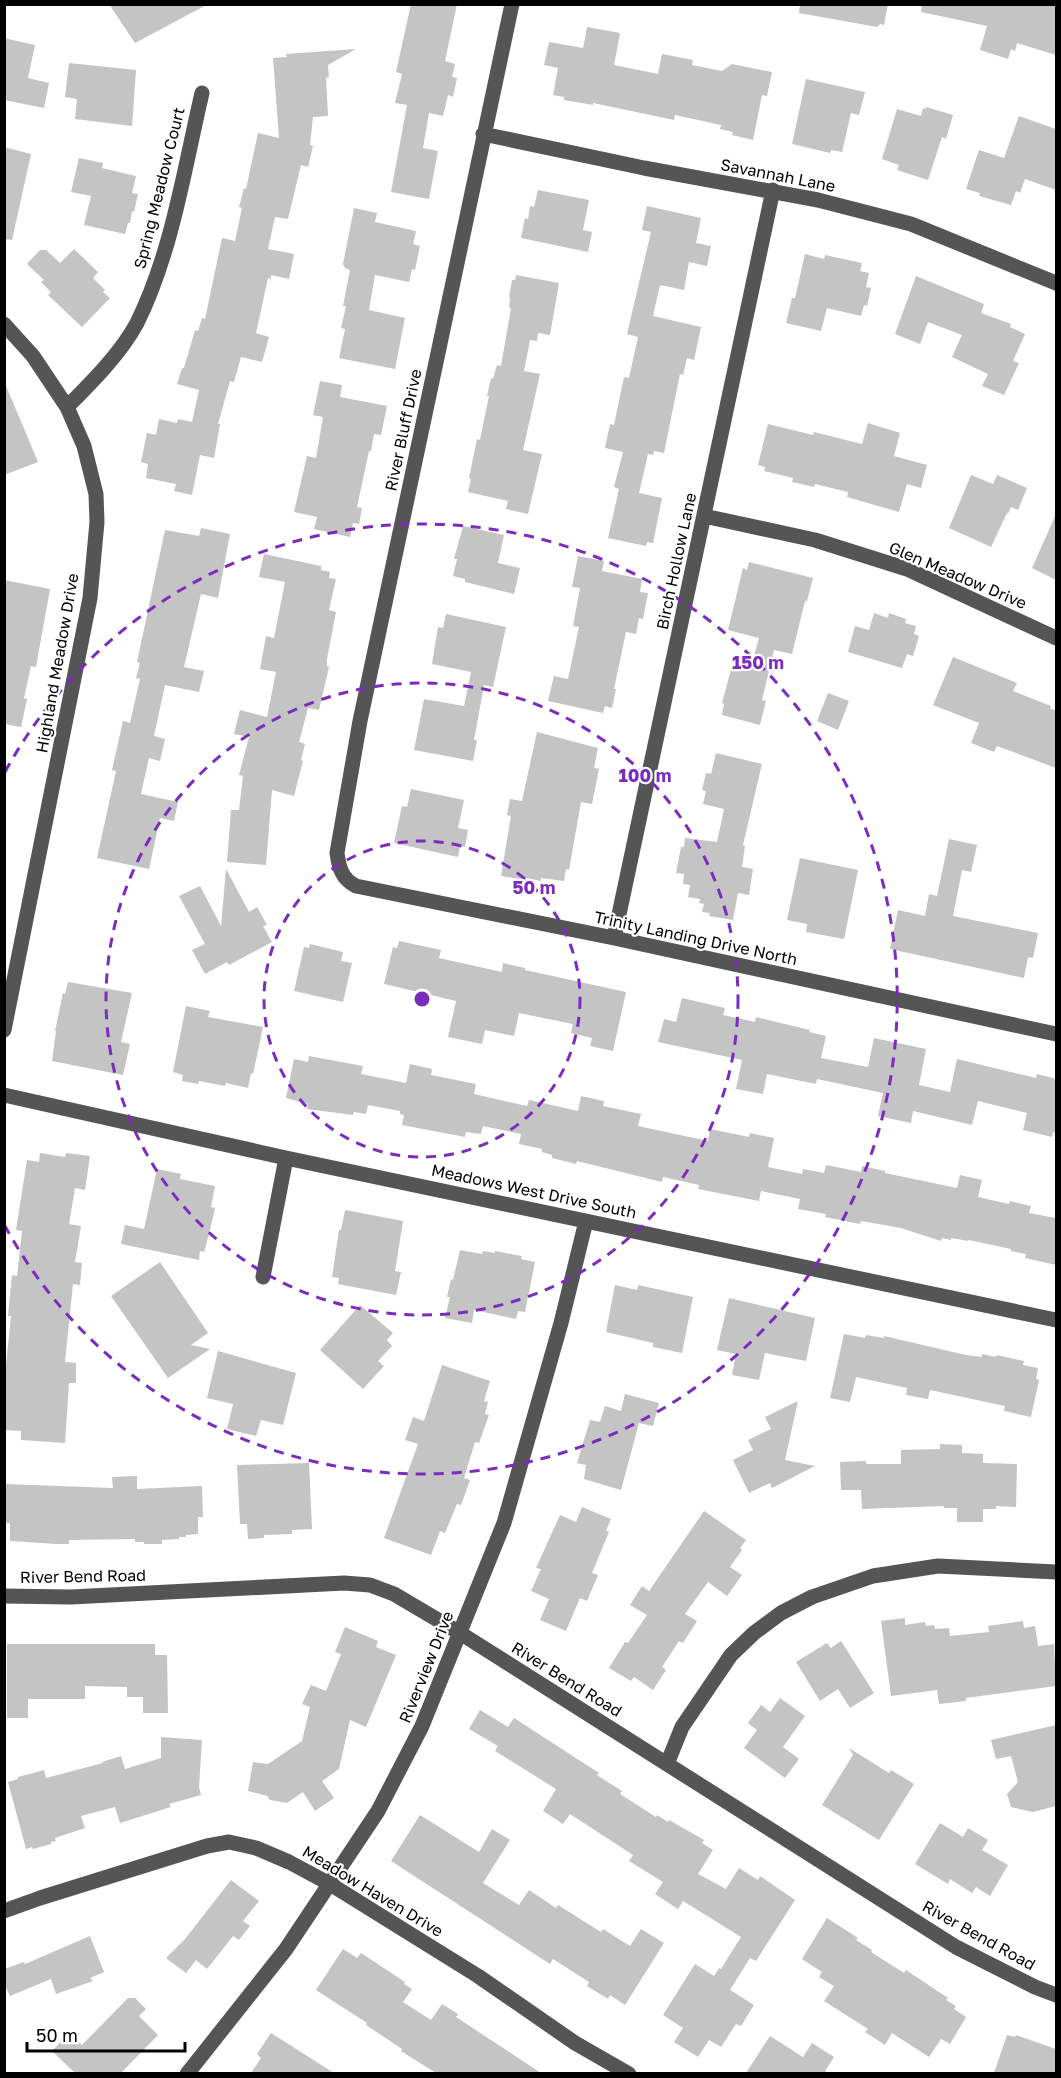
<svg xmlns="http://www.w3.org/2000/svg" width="1061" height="2078" font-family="'Golos Text',sans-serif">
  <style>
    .building { fill: #c4c4c4 }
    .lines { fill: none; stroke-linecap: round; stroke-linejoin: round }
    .minor { stroke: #555; stroke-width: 15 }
    .ring { fill: none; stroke: #7b2cbf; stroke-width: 3; stroke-dasharray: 10 8 }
    .labels { text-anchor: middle; stroke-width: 4.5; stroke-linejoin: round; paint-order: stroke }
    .street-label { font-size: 16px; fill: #000; stroke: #fff }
    .centre { fill: #7b2cbf; stroke: #fff; stroke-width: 3 }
    .ring-label { font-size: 18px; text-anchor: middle; font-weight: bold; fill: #7b2cbf; stroke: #fff; stroke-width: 4.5; stroke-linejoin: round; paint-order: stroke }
  </style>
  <rect width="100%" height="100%" fill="#fff"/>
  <path class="building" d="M109,4H208L135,43Z
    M411,4H457L445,61L455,64L452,77L457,78L453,97L448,95L443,116L429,113L423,148L438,151L429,199L391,192L407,105L395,103L402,74L396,72Z
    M800,4H888L884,25L880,24L877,27L799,13Z
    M922,4H1049L1056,7V55L1017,43L1015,51L1011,49L1008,59L980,50L987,26L921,12Z
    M587,27L620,33L614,65L658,74L662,54L693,60L692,65L722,71L732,64L772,72L767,96L762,95L753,140L732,135L733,132L720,129L721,125L675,115L674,120L593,103V105L564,100V97L553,95L558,68L544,65L549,42L583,48Z
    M4,38L35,45L28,78L49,83L44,108L4,100Z
    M356,49L328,65L329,77L326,78L328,116L313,117L310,145L313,146L308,167L301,165L288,219L275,217L268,249L294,254L289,279L271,275V279L268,278L256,333L269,337L262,362L241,357L234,382L230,381L218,424H220L214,458L200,455L192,495L174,491L176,484L146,478L148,464L141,462L147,433L156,435L159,419L177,423L178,419L192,422L199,390L177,384L182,368H184L195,330L198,331L202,318L205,319L222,238L235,241L242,208L239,207L244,188L246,189L258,133L279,138L273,58L287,57L286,54Z
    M69,63L136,70L132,126L75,119L77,99L65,97Z
    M806,79L865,92L859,115L851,113L842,152L831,150L830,153L792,144Z
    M926,107L953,115L946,139L942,137L928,180L897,170L899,165L882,159L897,109L921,116L923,108L926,109Z
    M1019,116L1056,129V190L1025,179L1020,193L1016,191L1011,205L979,196L980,193L966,189L979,150L1004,158Z
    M4,147L31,154L12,240L4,239Z
    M79,158L103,163L102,168L136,176L132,193L138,194L134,212L132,211L130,223H128L125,234L84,225L91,196L71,192Z
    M538,190L589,200L583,230L592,232L588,252L521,238L525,218L528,219L530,206L534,207Z
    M647,206L701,218L696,243L711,246L707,266L689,262L684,290L660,285L653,316L701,327L694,360L687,358L683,375L680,374L664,453L654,451L653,455L648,454L639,493L662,498L653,543L647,542L646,546L608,538L619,489L614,487L623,452L605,448L610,424L614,425L624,377L629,378L638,337L627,334L651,232L642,230Z
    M354,208L377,213L375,222L416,231L413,244L420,246L415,270L412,269L409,282L375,275L369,310L405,318L395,369L339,358L345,329L341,328L346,306H343L350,270L345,268L343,264Z
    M74,249L98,272L93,278L105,290L103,292L110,298L82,327L48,295L51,292L41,282L44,280L27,264L40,250H46L60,263Z
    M805,254L824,259L825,255L862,263L860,271L869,273L866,287L871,288L867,306L864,305L861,316L827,308L821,331L786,323L792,298H795Z
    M516,275L559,283L550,335L538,333L537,341L530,340L524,371L540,374L523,450L542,454L528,514L506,509L508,501L468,492L471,479L469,478L477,439L480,440L489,396H487L491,378L493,379L497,365L501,366L511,308L509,307L510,297H509L512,280H515Z
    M916,276L984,304L981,313L1011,324L1010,327L1025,334L1013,361L1019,363L1004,395L982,386L988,374L952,357L962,335L928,322L920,344L895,334Z
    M4,381L38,462L4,475Z
    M320,381L342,385L340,397L387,406L381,435L374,434L371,451H369L357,507L362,508L359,524L353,523L350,537L314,529L317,517L294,512L307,456L316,458L323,417L313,415Z
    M868,423L900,433L894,456L927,465L921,488L907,484L899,512L847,497L848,492L815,484L814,487L792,482L793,478L764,471L765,467L758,465L768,424L813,435L814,432L862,444Z
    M971,475L993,484L997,475L1027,488L1018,510L1011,507L1008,514L1007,513L991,547L949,528Z
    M1056,514V580L1032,568Z
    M463,526L504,535L498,563L520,568L514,594L465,582V579L453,576L457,559H454Z
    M201,528L230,534L218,598L201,594L184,667L204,671L199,692L165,685L154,736L165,739L160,761L149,758L141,794L178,802L174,821L160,818L149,869L97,858L116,771L112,770L123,721L130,723L140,679L136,678L140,663L137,662L165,530L199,536Z
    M264,554L321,566V570L330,572L329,578L336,579L329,610L336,612L327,659V666L329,667L319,710L308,708L299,742L305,744L301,760L303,761L294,796L272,790L266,865L227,862L231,810H239L243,776L239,775L249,737L234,734L240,710L267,717L276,672L260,669L266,636L274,638L285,582L259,577Z
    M578,556L604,561L602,571L642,579L640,592L648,593L643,619L639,618L636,634L626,632L614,689H616L612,708L605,706L603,713L548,701L554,676L568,679L579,627L573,626L580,588L572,587Z
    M749,562L813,578L807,601H805L792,654L774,650L762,700L766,701L760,725L722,715L724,704L722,703L732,666L750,670L759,638L728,630L743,568L747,570Z
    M4,580L50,589L36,667L31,666L24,698L27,699L21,727L4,724Z
    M874,613L888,618L889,613L906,619L905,623L916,626L914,634L919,636L913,656L907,654L902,668L848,652L855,626L869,630Z
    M446,614L506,627L493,687L484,685L474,740H477L473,761L414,750L424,699L464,706L471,672L432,664L438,627L443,628Z
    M953,657L1017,683L1013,691L1051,706L1050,709L1056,710V768L997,746L994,752L971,743L979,723L933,705Z
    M828,693L849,701L838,730L817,721Z
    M537,732L598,748L594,768L599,769L592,804L581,802L569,870L566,869L564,881L541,878V881L526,878V880L501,876L511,816L507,815L510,799L522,801Z
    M716,753L762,764L743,845L745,846L742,867L753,869L749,895L738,893L733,920L709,916L710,913L702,912L704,904L699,903L700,899L688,897L690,885L683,884L684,874L676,873L681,847H684L685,838L717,842L724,809L703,804L706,791L702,790L706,773L711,774Z
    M411,789L464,800L458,828L468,830L465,847L460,846L458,857L394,843L402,806L407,807Z
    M949,839L977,845L971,872L962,870L953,916L1038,933L1033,958L1028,957L1024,978L890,949L898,910L925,916L929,894L937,896Z
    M800,858L858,870L844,939L806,932L807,924L787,920Z
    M226,869L249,912L257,907L267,925L263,926L272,942L229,965L227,962L205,974L192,950L205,944L179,896L200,886L221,926Z
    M399,941L441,950L439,958L502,972L503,963L525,968V970L626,992L613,1051L590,1046L592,1038L571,1033L573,1024L519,1013L514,1036L485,1030L482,1044L448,1037L456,1001L384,984L393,947L397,948Z
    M310,944L343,952L341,961L352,963L343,1002L294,991L304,947L309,948Z
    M68,982L132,993L121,1042L130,1044L123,1075L52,1061L56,1031H55L63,993L65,994Z
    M682,998L725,1008L723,1015L755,1022L756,1017L810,1030L809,1032L826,1036L821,1058L868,1067L874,1038L926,1049L919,1085L950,1092L957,1059L1036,1078L1037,1074L1056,1079V1133L1053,1132L1052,1137L1023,1130L1027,1113L978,1101L972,1125L913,1111L911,1123L878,1116L883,1093L817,1079L816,1084L767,1074L763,1094L736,1089L742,1060L658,1042L664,1019L676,1022Z
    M186,1006L210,1011L208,1017L263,1027L253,1074L251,1073L248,1088L226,1083L225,1086L199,1081L198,1084L182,1081L183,1075L173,1072Z
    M309,1056L363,1066L361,1074L406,1083L410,1064L432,1069L431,1075L476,1084L474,1094L527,1106L529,1100L578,1111L581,1096L604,1101L603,1106L641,1114L638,1126L708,1141L710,1129L749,1137L750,1133L774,1138L768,1167L802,1174L803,1169L824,1173L826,1165L861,1172L862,1166L885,1171V1173L957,1188L960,1175L982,1180L978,1197L1009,1204L1010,1201L1031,1206L1029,1213L1056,1218V1265L1025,1258L1026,1254L1011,1251V1249L969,1240L968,1241L951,1238V1240L942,1238L941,1241L901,1228L861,1221L860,1224L825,1217L826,1214L798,1209L800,1199L761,1191L759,1201L698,1189L699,1185L663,1177L662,1182L577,1161L576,1164L552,1158V1155L542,1152V1149L519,1144L521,1134L483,1126L481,1134L466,1132L465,1137L402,1125L404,1115L400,1114V1111L368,1105L366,1114L354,1112L353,1115L307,1109L308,1104L286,1098L294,1059L308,1062Z
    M40,1153L65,1157L66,1153L90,1156L85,1190L75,1188L69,1224L81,1226L75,1262L82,1263L80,1285L73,1284L65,1362L76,1363V1383H69L65,1443L21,1440V1431L4,1430V1385L11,1316H8L12,1275L17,1276L22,1231L16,1230L27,1160L39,1162Z
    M157,1169L181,1174L180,1179L215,1186L211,1207L215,1208L209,1234L204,1252L200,1251L199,1260L121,1244L125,1225L144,1229Z
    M345,1210L403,1221L395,1271L401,1272L396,1295L338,1284L339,1278L332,1277L339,1230H341Z
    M460,1250L482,1254L483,1251L495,1253V1251L522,1256L521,1259L535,1262L525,1312L518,1311L516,1319L474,1310L472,1323L445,1318L450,1297H447L451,1279L453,1280Z
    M160,1262L208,1333L191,1345L210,1349L168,1378L111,1296Z
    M615,1285L637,1290L638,1285L693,1297L682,1353L653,1347V1343L606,1332Z
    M729,1298L815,1318L806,1361L765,1353L759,1380L732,1375L736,1354L717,1350Z
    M360,1305L393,1333L387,1340L392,1346L378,1361L384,1366L363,1389L320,1350Z
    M844,1334L865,1338L866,1335L884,1338V1336L966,1355L982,1357V1354L996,1357L997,1355L1024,1361L1023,1365L1038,1368L1036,1379L1039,1380L1031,1417L1004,1411L1005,1406L930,1390L928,1399L906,1395L907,1388L856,1377L850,1402L830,1398Z
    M218,1351L296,1373L283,1425L261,1420L256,1436L227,1429L233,1404L207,1398Z
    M442,1365L490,1381L484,1401L488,1402L485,1414L489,1415L479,1443L475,1442L464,1478L470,1480L461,1505L457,1504L445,1533L440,1531L431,1555L384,1538L418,1444L405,1440L413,1417L424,1421Z
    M625,1394L659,1403L653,1426L639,1423L621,1490L584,1479L586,1465L577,1463L590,1420L600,1422L605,1406L621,1411Z
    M798,1401L785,1460L815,1466L772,1488L770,1483L749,1493L733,1460L753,1450L748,1440L771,1429L765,1417Z
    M940,1444L962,1445V1453L983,1454V1463L1017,1464L1016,1507L996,1506V1509H983V1522H957V1508H944V1506L862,1509L861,1490H841L840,1462L866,1461V1464H901V1450L940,1449Z
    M309,1463L312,1529L292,1530V1534L264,1535V1538L248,1539L247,1524H240L237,1465Z
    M137,1476V1489L202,1486L203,1517H198V1534L186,1535V1537H179V1539L162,1540V1544H144V1542H135V1539L69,1540V1544H57L10,1541V1523H5L4,1484L113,1488L112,1477Z
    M582,1507L611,1519L606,1531L609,1532L592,1573L598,1575L587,1601L580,1598L566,1631L540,1620L549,1599L531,1591L541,1569L536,1568L560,1515L576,1522Z
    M704,1511L746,1540L740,1548L742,1550L730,1567L742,1575L727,1596L708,1582L685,1614L697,1621L683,1643L679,1641L662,1667L666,1670L653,1690L634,1677L631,1681L609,1668L625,1642L628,1643L647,1615L630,1605L642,1586L649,1591Z
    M905,1618V1625L925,1622L926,1626L934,1625L935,1629L949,1628L950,1636L989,1632L988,1626L1023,1621L1024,1628L1035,1626L1038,1646L1054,1644L1056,1686L966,1698V1701L939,1704L937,1690L891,1696L881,1621Z
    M345,1627L378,1641L376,1647L396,1655L366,1727L350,1720L339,1769L322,1781L334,1798L315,1811L303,1792L287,1803L270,1800L267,1796L248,1791L253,1762L268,1764L302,1741L310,1707L302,1704L311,1685L326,1691L341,1654L335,1652Z
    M841,1641L874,1693L850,1708L838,1689L820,1701L796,1662L827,1643L831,1648Z
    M7,1644H155V1655H167L168,1713H143V1697H127V1687L85,1686V1699H28V1718H7Z
    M780,1698L805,1716L783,1747L799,1759L785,1778L744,1748L757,1730L748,1723L761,1705L770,1712Z
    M480,1710L508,1727L514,1718L599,1773L597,1775L622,1791L620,1794L656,1817L657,1815L668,1822L669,1820L704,1840L702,1843L713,1850L698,1874L726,1889L739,1868L758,1880L760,1876L795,1900L756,1961L750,1958L730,1990L754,2005L741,2026L736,2024L721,2047L709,2040L698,2057L674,2042L683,2028L663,2015L695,1964L714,1976L719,1968L721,1969L741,1937L683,1901L678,1909L655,1894L663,1882L629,1861L633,1855L570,1814L563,1824L543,1811L556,1789L495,1751L498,1746L469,1729Z
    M1056,1725V1806L1033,1812L1011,1807L1007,1794L1018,1782L1011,1756L996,1759L991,1740Z
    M161,1737L202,1740L199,1787L201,1795L169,1804L171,1807L120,1823L115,1807L81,1816L85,1828L55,1838L56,1841L51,1842V1844L33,1849L32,1847L26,1849L8,1782L18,1779V1777L44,1770L46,1778L103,1763L102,1762L121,1756L125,1769L161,1758Z
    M849,1748L889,1773L891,1770L914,1784L879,1840L822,1805L853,1755Z
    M420,1815L479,1852L492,1829L510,1840L483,1883L519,1905L529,1890L556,1908L558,1905L601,1932L603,1929L630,1946L641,1929L664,1943L625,2005L610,1995L608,1999L587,1986L589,1982L553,1959L550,1964L391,1861Z
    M940,1823L963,1837L968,1828L988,1840L982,1850L1008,1865L990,1896L976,1887L972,1893L950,1879L948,1884L915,1864Z
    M231,1880L259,1901L243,1921L250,1926L239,1940L233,1936L207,1969L196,1960L186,1973L166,1958L185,1939Z
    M827,1918L858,1938L856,1940L872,1950L871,1952L904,1973L906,1970L948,1998L946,2000L956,2006L954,2009L966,2017L950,2044L941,2039L929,2057L892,2033L885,2045L865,2032L868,2029L824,2001L834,1986L819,1977L822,1972L802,1959Z
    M90,1936L104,1972L90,1978L93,1981L56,1994L51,1979L10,1996L4,1983V1969L24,1962L25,1964Z
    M343,1949L357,1958L361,1953L405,1982L404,1984L412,1989L403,2002L431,2020L442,2004L458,2014L456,2017L541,2073H436L401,2051L402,2049L366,2025L367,2023L316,1990Z
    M128,1998H135L146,2009L139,2016L158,2035L121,2073H75L52,2051L69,2033L82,2045Z
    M271,2033L334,2073H251L261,2058L257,2054Z
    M1007,2035L1015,2037L1016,2035L1056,2049V2073H994Z
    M770,2036L803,2057L812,2043L834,2057L825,2071L829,2073H746Z"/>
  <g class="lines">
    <path class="minor" d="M512,4L360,721L337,853C339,868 342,879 356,886L614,938L1056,1034
      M483,134L644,168L818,200L911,224L1056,283
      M4,324L33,356L67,407L84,446L96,494L97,522L90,598L4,1030
      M67,407C91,383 121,353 137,323C172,252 184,170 202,93
      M704,516L815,540L907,569L1056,638
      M614,938L773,190
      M4,1095L286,1158L1056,1320
      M263,1277L286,1158
      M4,1596L71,1597L344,1583L370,1585L394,1594L460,1633L956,1947L1035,1987L1056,1995
      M667,1764L682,1727L731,1655L754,1633L781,1613L812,1597L873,1576L938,1566L1056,1572
      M4,1911L40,1898L207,1846L229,1842L256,1848L289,1862L330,1884L478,1976L575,2043L629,2074
      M187,2074L286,1949L378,1811L422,1726L504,1523L561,1323L586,1221"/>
  </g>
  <g class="ring">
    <circle cx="422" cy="999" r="158"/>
    <circle cx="422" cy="999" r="316"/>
    <path d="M5 772A475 475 0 1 1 5 1226"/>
  </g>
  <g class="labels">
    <g class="street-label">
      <text transform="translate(778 175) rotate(11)" y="6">Savannah Lane</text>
      <text transform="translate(159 188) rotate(-76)" y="6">Spring Meadow Court</text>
      <text transform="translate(403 430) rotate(-78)" y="6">River Bluff Drive</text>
      <text transform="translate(676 561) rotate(-78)" y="6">Birch Hollow Lane</text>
      <text transform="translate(958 575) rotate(23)" y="6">Glen Meadow Drive</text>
      <text transform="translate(57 663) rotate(-80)" y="6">Highland Meadow Drive</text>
      <text transform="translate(696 938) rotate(12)" y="6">Trinity Landing Drive North</text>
      <text transform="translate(534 1191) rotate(12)" y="6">Meadows West Drive South</text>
      <text transform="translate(83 1576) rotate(-1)" y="6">River Bend Road</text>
      <text transform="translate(426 1667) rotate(-68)" y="6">Riverview Drive</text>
      <text transform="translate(567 1679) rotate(32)" y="6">River Bend Road</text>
      <text transform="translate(373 1891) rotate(31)" y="6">Meadow Haven Drive</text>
      <text transform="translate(979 1935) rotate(29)" y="6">River Bend Road</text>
    </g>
  </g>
  <circle cx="422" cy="999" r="9" class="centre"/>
  <g class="ring-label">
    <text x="758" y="669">150 m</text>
    <text x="645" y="782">100 m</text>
    <text x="534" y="894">50 m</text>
  </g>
  <rect width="1061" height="2078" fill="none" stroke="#000000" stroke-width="12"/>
  <path d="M27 2042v9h158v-9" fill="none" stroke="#000000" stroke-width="3"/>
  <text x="36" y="2042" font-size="18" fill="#000000" stroke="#ffffff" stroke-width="4.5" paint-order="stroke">50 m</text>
</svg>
